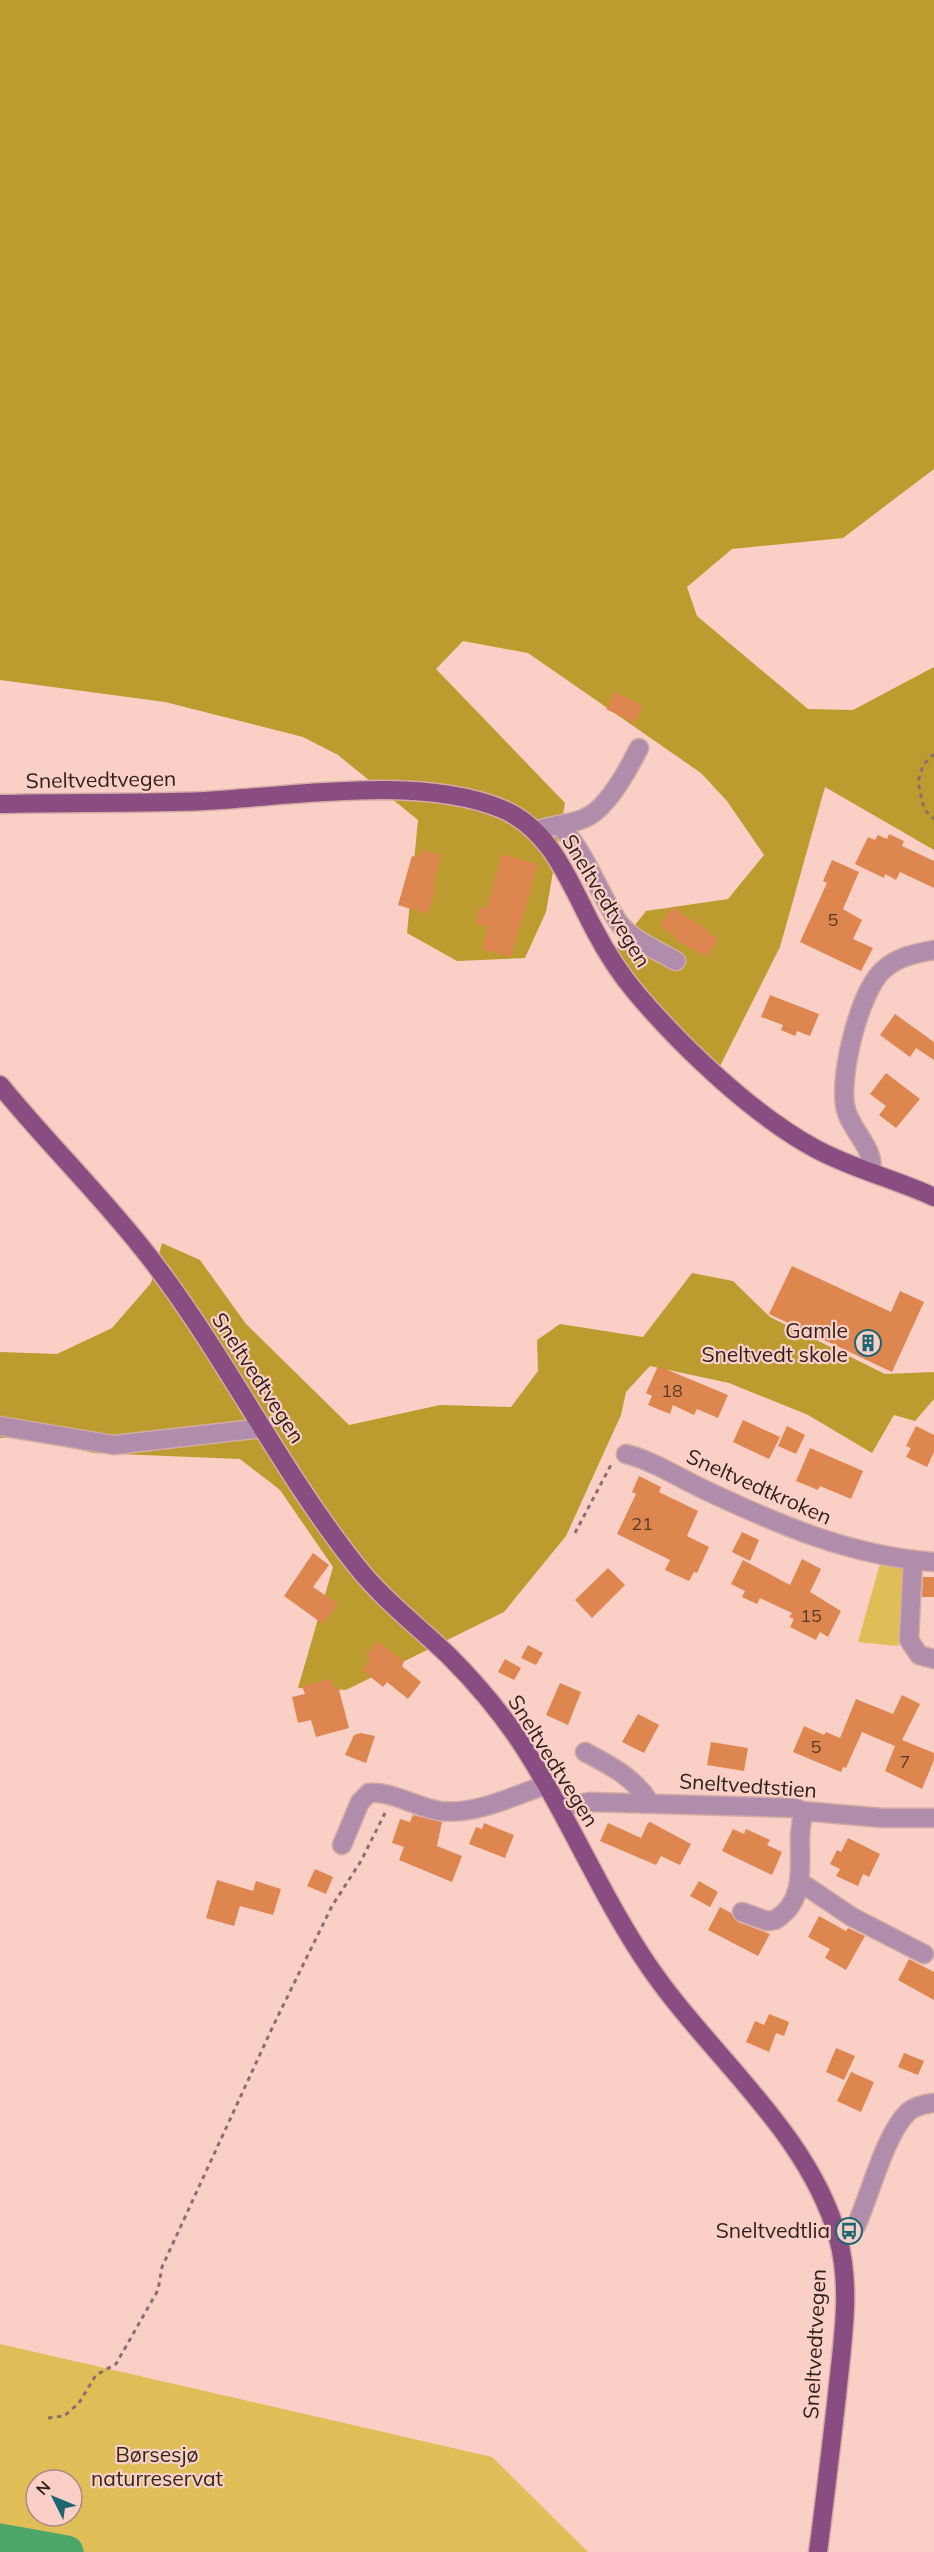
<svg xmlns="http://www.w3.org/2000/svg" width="934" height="2552" font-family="Mulish,sans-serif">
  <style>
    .green { fill: #dfbe58; fill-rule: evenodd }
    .forest { fill: #bd9c2f }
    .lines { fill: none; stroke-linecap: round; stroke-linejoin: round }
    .river { stroke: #4ca768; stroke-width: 33 }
    .building { fill: #de8650 }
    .minor-casing { stroke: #d2aca4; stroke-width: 21 }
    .major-casing { stroke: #d2aca4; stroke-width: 21 }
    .path { stroke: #8b6f6a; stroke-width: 3; stroke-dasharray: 4.5 4.5; stroke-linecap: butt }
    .minor { stroke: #b08eab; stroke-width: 18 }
    .major { stroke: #894d82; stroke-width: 18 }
    .labels { text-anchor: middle; stroke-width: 4.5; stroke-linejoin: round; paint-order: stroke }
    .number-label { font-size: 18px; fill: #5c3a2a }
    .street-label { font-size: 21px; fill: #30201d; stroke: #facfc6 }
    .poi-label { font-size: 21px; fill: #30201d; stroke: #facfc6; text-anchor: end }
    .park-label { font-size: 21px; fill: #2f2917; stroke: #facfc6 }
  </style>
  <rect width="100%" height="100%" fill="#facfc6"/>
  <path class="green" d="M883,1553L915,1557L916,1629L897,1646L858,1642Z
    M0,2344L492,2457L588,2552H0ZM36,2480H72V2516H36Z"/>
  <path class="forest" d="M0,0H934V469L843,538L732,549L687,587L697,616L808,709L853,710L934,667V850L825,787L780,947L715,1076L631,982L617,948L646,911L728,899L764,855L727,801L701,773L528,653L463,641L436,669L565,803L546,912L525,958L457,961L407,933L418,820L338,755L303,737L165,702L0,680Z
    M162,1243L200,1260L246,1324L349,1425L440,1405L511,1407L538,1371L537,1340L560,1324L643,1337L692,1273L733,1281L770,1317L885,1374L934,1372V1399L915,1421L894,1415L872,1453L808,1415L729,1383L650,1366L626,1392L621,1415L566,1536L504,1612L346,1690L298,1688L333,1567L280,1490L240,1459L94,1453L20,1437L0,1438V1352L57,1354L112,1328L151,1283Z"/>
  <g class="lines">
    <path class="river" d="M0,2540L67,2552"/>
  </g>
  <path class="building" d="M615,692L643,706L635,723L606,709Z
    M889,834L904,841L902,846L934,861V888L900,872L896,880L885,874L884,878L855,864L868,837L875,840L878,835L887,839Z
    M422,850L441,855L433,885L436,886L428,914L398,905L412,856L419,858Z
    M502,854L538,864L511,957L482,949L488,927L475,923L480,906L487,908Z
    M832,860L859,872L843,909L862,920L853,939L873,948L861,971L800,942L827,883L823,881Z
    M672,907L709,931L708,933L718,939L707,957L674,939L676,936L660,926Z
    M770,995L819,1014L810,1036L797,1031L795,1036L781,1030L783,1025L761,1017Z
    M895,1014L934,1042V1060L916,1048L910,1057L880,1035Z
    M886,1073L920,1099L896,1128L879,1115L886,1106L870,1094Z
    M792,1266L891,1312L900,1291L924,1302L892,1372L769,1314Z
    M658,1366L728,1395L718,1418L697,1409L694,1415L673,1405L670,1414L648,1405L652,1396L646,1393Z
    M743,1420L780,1437L769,1459L733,1442Z
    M787,1426L805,1435L796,1454L778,1446Z
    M916,1426L934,1435V1452L927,1467L906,1457L911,1448L906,1446Z
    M810,1448L863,1471L851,1499L820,1486L818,1490L796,1481Z
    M639,1476L661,1487L659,1492L698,1511L687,1536L709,1547L697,1573L694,1572L689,1581L665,1570L670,1560L617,1534L636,1494L632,1492Z
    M742,1532L759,1540L750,1561L732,1552Z
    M313,1553L329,1565L313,1587L338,1604L323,1624L284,1596Z
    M802,1559L821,1569L810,1592L841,1611L828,1637L820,1632L816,1640L790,1627L794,1619L789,1617L792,1613L760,1598L757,1604L742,1597L745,1591L731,1584L743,1560L790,1585Z
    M608,1568L625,1585L592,1618L575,1600Z
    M923,1577H934V1597H922Z
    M378,1641L404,1662L402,1666L421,1682L408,1699L387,1682L383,1687L362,1670L370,1660L366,1656Z
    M528,1645L543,1653L536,1665L521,1658Z
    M505,1659L521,1668L514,1680L498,1672Z
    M331,1679L333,1687L338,1686L349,1728L316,1737L311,1720L298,1723L292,1697L305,1694L302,1686Z
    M560,1683L581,1692L568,1725L546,1715Z
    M902,1695L920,1704L902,1740L934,1753V1760L922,1789L885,1771L895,1746L862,1732L846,1768L843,1767L841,1772L793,1752L804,1726L824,1735L826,1732L840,1738L856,1699L893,1714Z
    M638,1714L659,1725L644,1753L622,1742Z
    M361,1733L375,1736L366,1763L345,1755L354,1735Z
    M711,1742L748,1748L744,1771L707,1765Z
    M413,1815L442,1822L437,1846L462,1856L452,1882L399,1860L404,1847L392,1843L400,1819L410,1822Z
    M650,1822L691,1844L680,1865L661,1856L656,1865L600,1841L608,1823L641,1838L648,1823Z
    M484,1823L514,1835L505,1858L469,1844L476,1827L482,1829Z
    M733,1829L744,1834L746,1829L770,1840L767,1845L782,1852L772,1875L722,1851Z
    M848,1838L880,1854L869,1877L863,1874L858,1886L836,1876L840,1869L830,1864L837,1850L841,1852Z
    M315,1869L333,1877L326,1894L307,1886Z
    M217,1880L253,1891L256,1881L281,1889L273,1915L240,1906L234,1926L206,1918Z
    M699,1881L718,1892L710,1907L690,1896Z
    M720,1907L731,1913L738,1922L770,1934L758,1956L708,1930Z
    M819,1916L846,1931L848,1928L865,1936L846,1970L825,1958L830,1949L808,1937Z
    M909,1959L934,1972V2000L898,1980Z
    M769,2014L789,2022L784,2036L776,2033L769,2052L746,2042L755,2021L764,2025Z
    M836,2048L855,2056L844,2080L826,2072Z
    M904,2053L924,2061L918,2075L898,2067Z
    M851,2072L874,2082L861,2112L837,2101Z"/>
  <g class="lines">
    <defs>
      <path id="minor" d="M558,825C583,845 599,895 619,923C632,940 657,950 676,961
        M536,831C551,824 570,825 585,818C607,809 629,768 639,748
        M871,1172C876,1147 848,1129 845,1105C840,1073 859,993 883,970C897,957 916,953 934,950
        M0,1426L114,1445L263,1428
        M626,1454C654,1461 679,1478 705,1490C779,1525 851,1556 934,1562
        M913,1560L909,1640L919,1655L934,1659
        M585,1752C611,1766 634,1777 650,1803
        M559,1807L590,1802L795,1808L803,1811L883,1818H934
        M342,1845L360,1802L369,1793C389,1790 418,1808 440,1811C477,1815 512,1796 546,1785
        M800,1882L852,1917L924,1954
        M742,1912L767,1921L775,1920C805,1902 800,1869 800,1839C800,1830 802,1821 803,1811
        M838,2238L849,2233L856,2226C870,2195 885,2134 908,2112C915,2106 925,2104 934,2103"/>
      <path id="major" d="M0,804C68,802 137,804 205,801C293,796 420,775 502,809C552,830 570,884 594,929C606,952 620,974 637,994C683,1048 753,1115 816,1149C853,1169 895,1179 934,1197
        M0,1085C48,1144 103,1197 150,1258C225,1355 279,1468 355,1564C382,1599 418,1626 449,1656C474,1681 497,1708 517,1737C566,1810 599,1893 648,1965C708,2054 809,2132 838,2238C852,2288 842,2344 837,2395C831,2447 825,2500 818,2552"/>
    </defs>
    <use href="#minor" class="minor-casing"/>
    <use href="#major" class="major-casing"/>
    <path class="path" d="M934,754L923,765L918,782L924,809L934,819
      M575,1533L612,1463
      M48,2418L64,2416L79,2403L96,2375L116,2364L158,2290L162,2267L274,2024L332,1906L361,1861L385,1813"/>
    <use href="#minor" class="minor"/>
    <use href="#major" class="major"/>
  </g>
  <defs>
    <symbol id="building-ring" viewBox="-11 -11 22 22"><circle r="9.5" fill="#facfc6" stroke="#1c6672" stroke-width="1.5"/><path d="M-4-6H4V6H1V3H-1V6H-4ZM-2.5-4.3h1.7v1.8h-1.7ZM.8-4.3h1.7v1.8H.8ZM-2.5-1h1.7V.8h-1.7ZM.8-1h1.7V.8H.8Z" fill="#1c6672"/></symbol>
    <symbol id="bus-ring" viewBox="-11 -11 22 22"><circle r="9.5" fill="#facfc6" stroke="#1c6672" stroke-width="1.5"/><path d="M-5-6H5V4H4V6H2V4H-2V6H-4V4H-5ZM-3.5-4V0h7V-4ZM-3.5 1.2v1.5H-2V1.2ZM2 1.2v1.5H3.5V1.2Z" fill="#1c6672"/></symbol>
  </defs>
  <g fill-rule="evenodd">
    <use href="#building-ring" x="853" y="1328" width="30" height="30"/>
    <use href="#bus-ring" x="834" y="2216" width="30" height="30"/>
  </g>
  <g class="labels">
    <g class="number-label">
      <text x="833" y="926">5</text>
      <text x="672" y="1397">18</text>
      <text x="642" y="1530">21</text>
      <text x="811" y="1622">15</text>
      <text x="816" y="1753">5</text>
      <text x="905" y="1768">7</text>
    </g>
    <g class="street-label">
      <text transform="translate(101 780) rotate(-1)" y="7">Sneltvedtvegen</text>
      <text transform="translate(606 901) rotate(59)" y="7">Sneltvedtvegen</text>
      <text transform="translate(258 1378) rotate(57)" y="7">Sneltvedtvegen</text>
      <text transform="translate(759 1487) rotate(24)" y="7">Sneltvedtkroken</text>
      <text transform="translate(553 1761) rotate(58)" y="7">Sneltvedtvegen</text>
      <text transform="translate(748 1786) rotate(4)" y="7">Sneltvedtstien</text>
      <text transform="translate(815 2344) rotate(-87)" y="7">Sneltvedtvegen</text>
    </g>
    <g class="poi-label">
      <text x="848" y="1338">Gamle<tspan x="848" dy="24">Sneltvedt skole</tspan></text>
      <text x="830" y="2238">Sneltvedtlia</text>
    </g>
    <g class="park-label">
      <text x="157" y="2462">Børsesjø<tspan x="157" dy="24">naturreservat</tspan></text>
    </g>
  </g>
  <g transform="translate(54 2498) rotate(313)"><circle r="28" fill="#facfc6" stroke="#a98982" stroke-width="1.5"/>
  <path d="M0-4.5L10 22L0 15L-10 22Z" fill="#1c6672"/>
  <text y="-9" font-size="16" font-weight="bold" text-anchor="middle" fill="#30201d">N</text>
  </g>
</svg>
